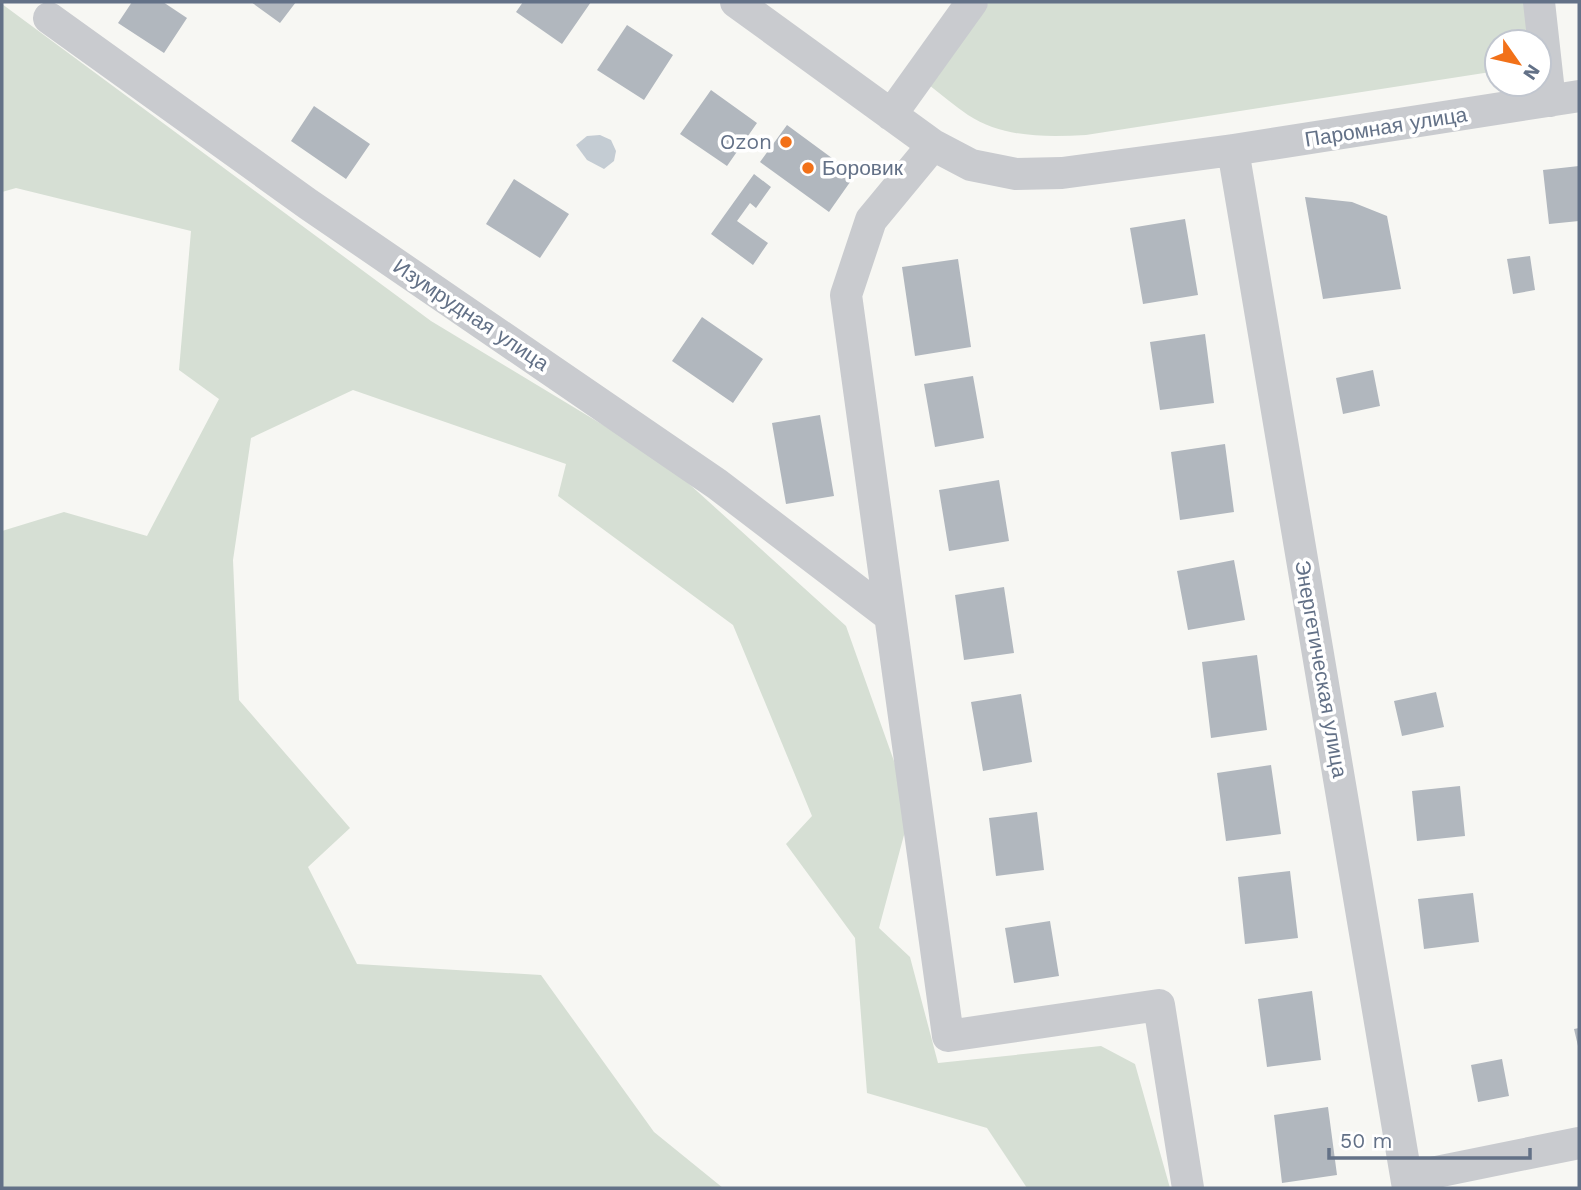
<svg xmlns="http://www.w3.org/2000/svg" width="1581" height="1190" font-family="'Work Sans',sans-serif">
  <style>
    .green { fill: #d6dfd4 }
    .water { fill: #c4ccd3 }
    .building { fill: #b1b7be }
    .lines { fill: none; stroke-linecap: round; stroke-linejoin: round }
    .street { stroke: #c9cbcf; stroke-width: 32 }
    .poi-dot { fill: #f27119; stroke: #fff; stroke-width: 2.5 }
    .labels { text-anchor: middle; stroke-width: 7; stroke-linejoin: round; paint-order: stroke }
    .street-label { font-size: 21px; fill: #637187; stroke: #fff }
    .poi-label { font-size: 21px; fill: #637187; stroke: #fff; text-anchor: end }
  </style>
  <rect width="100%" height="100%" fill="#f7f7f3"/>
  <path class="green" d="M989,2H1526L1531,42H1497V71L1086,135C1046,137 1003,138 968,115C955,106 942,95 929,85Z
    M2,4L431,321L666,463L846,626L911,809L879,928L910,957L938,1063L1101,1046L1135,1064L1170,1188H1027L987,1128L867,1093L855,938L786,844L812,816L733,625L558,496L566,464L353,390L251,438L233,560L239,700L350,828L308,867L357,964L541,975L654,1132L723,1188H2V531L64,512L147,536L219,399L179,370L191,231L16,188L2,192Z"/>
  <path class="water" d="M600,135L611,140L616,151L614,161L604,169L587,160L576,145L587,136Z"/>
  <path class="building" d="M132,2H163L187,18L164,53L118,23Z
    M251,2H296L280,23Z
    M523,2H591L562,44L516,12Z
    M627,25L673,55L644,100L597,70Z
    M711,90L757,123L727,166L680,134Z
    M314,106L370,144L346,179L291,141Z
    M787,125L855,175L829,212L760,162Z
    M1579,166V221L1549,224L1543,170Z
    M754,174L771,187L756,208L750,203L737,221L768,243L753,265L711,234Z
    M514,179L569,214L540,258L486,224Z
    M1305,197L1352,202L1387,216L1401,289L1323,299Z
    M1185,219L1198,295L1143,304L1130,228Z
    M1530,256L1535,290L1513,294L1507,259Z
    M958,259L971,347L915,356L902,267Z
    M702,317L763,359L733,403L672,361Z
    M1205,334L1214,403L1160,410L1150,342Z
    M1373,370L1380,406L1343,414L1336,378Z
    M973,376L984,438L935,447L924,384Z
    M820,415L834,496L786,504L772,423Z
    M1225,444L1234,512L1180,520L1171,452Z
    M999,480L1009,541L949,551L939,490Z
    M1234,560L1245,620L1188,630L1177,571Z
    M1004,587L1014,653L964,660L955,595Z
    M1257,655L1267,730L1211,738L1202,662Z
    M1436,692L1444,727L1402,736L1394,701Z
    M1021,694L1032,762L983,771L971,702Z
    M1271,765L1281,834L1226,841L1217,773Z
    M1460,786L1465,836L1417,841L1412,791Z
    M1037,812L1044,870L996,876L989,818Z
    M1290,871L1298,938L1245,944L1238,877Z
    M1473,893L1479,942L1424,949L1418,899Z
    M1050,921L1059,976L1014,983L1005,928Z
    M1312,991L1321,1060L1267,1067L1258,999Z
    M1579,1028V1046H1578L1574,1029Z
    M1502,1059L1509,1096L1478,1102L1471,1065Z
    M1328,1107L1337,1175L1282,1183L1274,1115Z"/>
  <g class="lines">
    <path class="street" d="M736,2L933,145L971,165L1016,174L1062,173L1233,150L1579,96
      M1539,2L1550,101
      M49,18L308,204L717,484L890,616
      M891,115L972,2
      M933,145L871,220L846,295L948,1036L1159,1005L1188,1188
      M1233,150L1408,1188
      M1407,1178L1579,1143"/>
  </g>
  <g class="poi-dot">
    <circle cx="786" cy="142" r="7"/>
    <circle cx="808" cy="168" r="7"/>
  </g>
  <g class="labels">
    <g class="street-label">
      <text transform="translate(1386 127) rotate(-9)" y="7">Паромная улица</text>
      <text transform="translate(471 315) rotate(34)" y="7">Изумрудная улица</text>
      <text transform="translate(1321 669) rotate(80)" y="7">Энергетическая улица</text>
    </g>
    <g class="poi-label">
      <text x="772" y="149">Ozon</text>
      <text x="822" y="175" text-anchor="start">Боровик</text>
    </g>
  </g>
  <rect width="1581" height="1190" fill="none" stroke="#637187" stroke-width="7"/>
  <g transform="translate(1518 63) rotate(124)"><circle r="33" fill="#ffffff" stroke="#c1c6cf" stroke-width="2"/>
  <path d="M0-5L12 26L0 18L-12 26Z" fill="#f27119"/>
  <text y="-10" font-size="19" font-weight="bold" text-anchor="middle" fill="#637187">N</text>
  </g>
  <path d="M1329 1148v10h201v-10" fill="none" stroke="#637187" stroke-width="3.5"/>
  <text x="1340" y="1148" font-size="21" fill="#637187" stroke="#ffffff" stroke-width="5" paint-order="stroke">50 m</text>
</svg>
